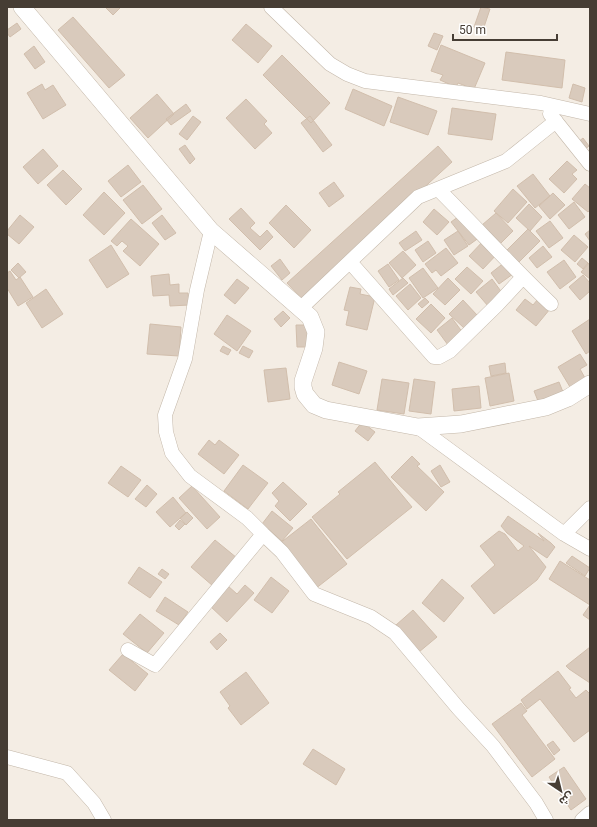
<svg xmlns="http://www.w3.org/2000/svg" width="597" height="827" font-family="Roboto,'Noto Sans Arabic',sans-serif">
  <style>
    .building { fill: #d9cabc; stroke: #d1beac }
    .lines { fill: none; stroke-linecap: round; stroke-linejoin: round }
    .minor-casing { stroke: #c3b7a9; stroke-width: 15 }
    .tertiary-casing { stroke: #c3b7a9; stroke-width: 18 }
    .minor { stroke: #fff; stroke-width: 14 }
    .tertiary { stroke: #fff; stroke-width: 17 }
  </style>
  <rect width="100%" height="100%" fill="#f4ede4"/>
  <path class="building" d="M105,7H121L113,15Z
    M481,7L490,9L483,30L474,27Z
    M73,17L125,75L109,88L58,30Z
    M17,23L21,29L10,37L7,33V30Z
    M246,24L272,46L258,63L232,40Z
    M434,33L443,36L437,50L428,46Z
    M441,45L485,63L474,89L458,83L456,87L440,80L443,75L431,71Z
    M34,46L45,62L35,69L24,54Z
    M506,52L565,60L562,88L502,80Z
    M282,55L330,103L311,123L263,75Z
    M42,84L45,90L53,85L66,105L43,119L27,93Z
    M573,84L585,88L582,102L569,98Z
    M353,89L392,106L384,126L345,109Z
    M157,94L174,114L148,138L130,118Z
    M398,97L437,111L428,135L390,122Z
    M246,99L267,121L264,124L272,133L255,149L226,118Z
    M186,104L191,111L171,125L166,119Z
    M452,108L496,114L492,140L448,134Z
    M193,116L201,122L187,140L179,134Z
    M310,116L332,145L323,152L301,123Z
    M583,138L589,146L583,151L577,143Z
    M185,145L195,159L190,164L179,149Z
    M438,146L452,162L302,299L287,283Z
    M43,149L58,166L38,184L23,167Z
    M567,161L577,170L572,174L577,179L564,193L549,179Z
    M128,165L141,182L121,197L108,181Z
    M63,170L82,189L66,205L47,185Z
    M533,174L550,196L535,208L517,186Z
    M334,182L344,196L329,207L319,193Z
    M585,184L590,188V210L588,212L572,199Z
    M143,185L162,209L142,224L123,200Z
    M513,189L527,202L508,223L494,211Z
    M104,192L125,213L104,235L83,215Z
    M553,193L565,205L550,219L539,206Z
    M574,202L585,217L569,229L558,215Z
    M529,204L542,217L530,231L516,218Z
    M286,205L311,230L294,248L269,223Z
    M241,208L255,223L250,228L260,237L267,230L273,237L260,250L229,219Z
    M434,209L449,222L437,235L423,222Z
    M496,213L513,231L500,244L482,225Z
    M462,214L480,237L469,245L451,222Z
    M20,215L34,227L19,244L7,234V231Z
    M162,215L176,233L165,240L152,223Z
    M131,219L159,244L140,266L123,251L128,246L122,241L117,246L111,241Z
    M550,221L563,238L549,248L536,231Z
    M528,229L540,241L519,262L507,250Z
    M590,230V241L585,234Z
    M416,231L422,240L405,251L399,243Z
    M458,231L468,246L454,255L444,240Z
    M574,235L588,247L575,262L561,250Z
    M486,238L499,252L483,269L469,256Z
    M428,241L436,253L423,262L415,250Z
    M111,245L129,274L107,288L89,260Z
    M543,246L552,257L537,268L529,258Z
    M446,248L458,263L441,276L436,270L432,273L425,264Z
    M403,251L416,265L402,278L389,263Z
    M582,258L588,263L583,269L577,264Z
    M280,259L290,273L282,280L271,266Z
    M564,260L576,277L560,289L547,272Z
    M505,262L513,274L499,284L491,273Z
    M590,262V279L581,272Z
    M18,263L26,272L19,278L11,270Z
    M388,264L399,280L389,287L378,271Z
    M467,267L483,281L471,294L455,279Z
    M423,268L438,288L423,298L409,278Z
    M10,271L16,280L20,277L33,297L18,306L7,288V273Z
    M169,274L170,285L179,284V293H188L189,305L170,306L169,295L153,296L151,276Z
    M583,275L590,283V291L580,300L569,287Z
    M403,278L408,283L393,295L389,289Z
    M448,278L460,290L445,305L433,294Z
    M237,279L249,288L235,304L224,295Z
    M492,279L503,294L488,306L476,292Z
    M410,284L421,298L408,310L396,296Z
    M350,287L361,289L360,294L375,297L367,330L346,325L349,311L344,310Z
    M46,289L63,314L42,328L26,303Z
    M425,298L429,302L422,308L418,304Z
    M525,299L533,305L538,299L550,309L536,326L516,310Z
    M463,300L477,315L464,328L449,314Z
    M431,304L445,318L431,333L416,319Z
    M283,311L290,318L281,327L274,319Z
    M227,315L251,331L237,351L214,334Z
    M452,318L463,333L448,345L437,330Z
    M590,319V351L586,354L572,331Z
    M150,324L181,327L179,356L147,354Z
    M296,325H310V347H297Z
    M223,346L231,350L228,355L220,351Z
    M243,346L253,351L249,358L239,353Z
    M580,354L587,365L580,369L585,378L570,387L558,367Z
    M339,362L367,371L359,394L332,385Z
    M505,363L506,373L491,376L489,366Z
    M286,368L290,399L268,402L264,370Z
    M509,373L514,401L490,406L485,378Z
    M382,379L409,383L404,414L377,410Z
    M414,379L435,382L431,414L409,411Z
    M559,382L565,397L540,406L534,391Z
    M479,386L481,408L454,411L452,389Z
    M362,422L375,432L368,441L355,431Z
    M209,440L215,445L219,440L239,455L224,474L198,454Z
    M412,456L420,464L417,466L444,492L426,511L391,477Z
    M375,462L412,507L347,559L312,517L340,494L338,492Z
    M243,465L268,483L248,509L224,491Z
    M440,465L450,482L441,487L431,471Z
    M121,466L141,480L128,497L108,483Z
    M283,482L307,504L290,521L275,506L279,501L272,493Z
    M147,485L157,494L146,507L135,499Z
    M192,486L220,517L207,529L179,498Z
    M173,497L186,513L170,527L156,512Z
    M272,511L293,528L282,541L262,524Z
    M187,512L193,518L186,525L180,518Z
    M508,516L544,541L538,533L551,543L555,547L547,558L529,546L546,567L537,580L494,614L471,586L495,565L480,546L499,531L505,534L518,551L524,546L507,533L501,526Z
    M311,519L347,564L315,589L279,544Z
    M180,520L185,524L179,530L175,526Z
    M215,540L237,558L213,586L191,567Z
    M572,556L590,568L585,576L566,563Z
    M560,561L590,580V620L583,615L590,605L549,579Z
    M139,567L162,582L150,598L128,583Z
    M162,569L169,574L165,579L158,574Z
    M271,577L289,591L272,613L254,600Z
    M442,579L464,598L444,622L422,603Z
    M245,585L254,593L227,622L210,606L228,586L237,594Z
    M165,597L188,612L179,625L156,611Z
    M413,610L437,637L419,652L396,625Z
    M140,614L164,633L147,653L123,634Z
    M220,633L227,640L217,650L210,642Z
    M590,647V683L569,669L566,666Z
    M123,654L148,674L135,691L109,670Z
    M558,671L571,688L569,689L576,698L586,690L590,694V730L574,742L540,699L527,709L521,700Z
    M246,672L269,703L241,725L228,708L230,706L220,692Z
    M521,703L527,711L522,715L555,759L532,777L492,724Z
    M553,741L560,750L554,755L547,745Z
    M313,749L345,769L336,785L303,764Z
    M564,767L586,799L571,810L549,777Z"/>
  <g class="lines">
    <defs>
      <path id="minor" d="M271,7L330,64L347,74L365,81L541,103L590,114
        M550,114L590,164
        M438,189C476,227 512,267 551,304
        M211,231L197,290L185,359L165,415L166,432L172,453L190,476L247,518L263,534L282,552L314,594L371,617L395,633L458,708L493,746L536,803L546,820
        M350,262L434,357H439L450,351L497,305L523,277
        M301,308L418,197L506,161L556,121
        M418,427L564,534L590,549
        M564,534L590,508
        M128,650L155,665L263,534
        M7,757L67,773L94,803L104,820
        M582,820L590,813"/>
      <path id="tertiary" d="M22,7L211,231L310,317L316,332L314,348L303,381V387L305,394L314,405L326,410L418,427L461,424L546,407L568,398L590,384"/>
    </defs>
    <use href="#minor" class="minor-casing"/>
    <use href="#tertiary" class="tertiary-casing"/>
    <use href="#minor" class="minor"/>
    <use href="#tertiary" class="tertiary"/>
  </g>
  <rect width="597" height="827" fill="none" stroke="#463d34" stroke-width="16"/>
  <g transform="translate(561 791) rotate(145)" stroke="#ffffff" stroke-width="3" paint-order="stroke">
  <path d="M0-3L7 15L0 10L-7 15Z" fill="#463d34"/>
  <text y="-6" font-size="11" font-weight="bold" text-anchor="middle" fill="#463d34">ش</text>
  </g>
  <path d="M453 34v6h104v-6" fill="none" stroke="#463d34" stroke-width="2"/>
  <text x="459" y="34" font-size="12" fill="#463d34" stroke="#ffffff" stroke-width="3" paint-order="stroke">50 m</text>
</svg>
